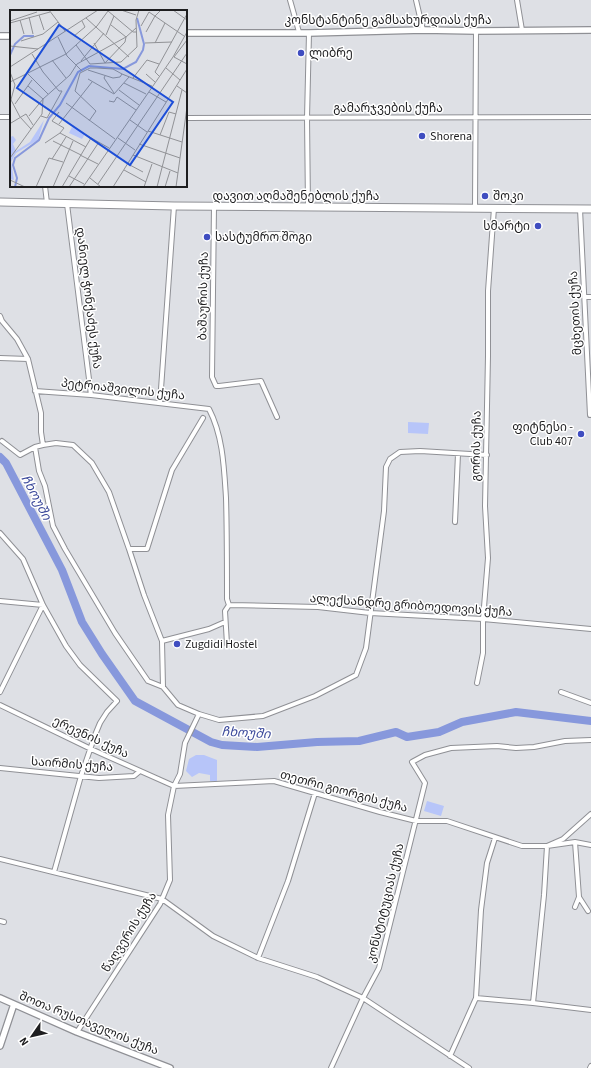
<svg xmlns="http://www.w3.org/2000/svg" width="591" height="1068" font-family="'Source Sans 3','Noto Sans Georgian',sans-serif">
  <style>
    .green { fill: #b7c5f9 }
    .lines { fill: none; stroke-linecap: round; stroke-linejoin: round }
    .river { stroke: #8798dc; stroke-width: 8 }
    .street-casing { stroke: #8f9095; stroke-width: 6 }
    .secondary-casing { stroke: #8f9095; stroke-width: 8 }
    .highway-casing { stroke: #8f9095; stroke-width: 9 }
    .street { stroke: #fff; stroke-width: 4 }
    .secondary { stroke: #fff; stroke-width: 5.5 }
    .highway { stroke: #fff; stroke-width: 7 }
    .poi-dot { fill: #3f4dc0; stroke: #fff; stroke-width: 1.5 }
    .labels { text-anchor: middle; stroke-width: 3; stroke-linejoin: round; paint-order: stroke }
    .street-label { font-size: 12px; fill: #1e1e20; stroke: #fff }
    .poi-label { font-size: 12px; fill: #1e1e20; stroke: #fff; text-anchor: start }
    .water-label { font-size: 13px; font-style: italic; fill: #3c4a9b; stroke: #fff }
    .inset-river { fill: none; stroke: #8798dc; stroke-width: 2 }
    .inset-road { fill: none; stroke: #919296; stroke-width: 1 }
    .view { fill: #1d4ed8; fill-opacity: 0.15; stroke: #1d4ed8; stroke-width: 2 }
    .inset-edge { fill: none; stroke: #1e1e20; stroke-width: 2 }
  </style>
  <rect width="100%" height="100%" fill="#dee0e5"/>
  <path class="green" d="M408,422L429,423L428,434L408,433Z
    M196,755H204L217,760V781H210V775L199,773L192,777L186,771L189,759Z
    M427,801L444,806L441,816L424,811Z"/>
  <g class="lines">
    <path class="river" d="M0,457L6,463L62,570L82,622L102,654L135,701L211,742L222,745L257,747L317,742L359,741L396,732L407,737L439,732L462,722L516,712L591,721"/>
    <defs>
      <path id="street" d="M290,0L299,32
        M416,0L423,30
        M517,0L522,30
        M0,117H11
        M186,118L591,117
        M45,186L47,203
        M67,204L91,395
        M214,206L212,377L216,386H219L261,381L277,417
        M308,207L307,118L309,33
        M475,208L476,31
        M580,209L590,415
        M214,239L272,234H292
        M584,297H591
        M0,316L2,321L17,339L28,359L41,413V432L43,445L56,443L73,445L92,463L109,492L129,549L144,595L162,641L163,687
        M0,358L28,359
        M35,391L91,395L209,409C223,436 224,467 226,498C227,531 227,565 227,599L229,605L225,611L227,644
        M160,403L174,206
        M2,441L20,455L35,447
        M43,445L35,447L39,471L45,486L53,526L65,549L115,633L148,681L163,687L178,705L199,714L219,720L263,716L315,696L356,675L366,648L384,511L386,467L390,459L400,452L420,451L487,455
        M455,522L458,454
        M0,533L23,559L43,605L66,646L80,665L117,701L107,712L100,723L95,735L81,776L54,872
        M129,549H147L172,470L203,418
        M0,601L43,605L0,692
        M229,605L318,607L370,613L483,619L591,629
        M162,641L209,629L225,622
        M477,683L483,653V619L488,558L485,506L488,356V291L494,208
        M561,692L591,703
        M0,705L91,749L174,786L274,781L380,812L416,821H447L522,846H547L563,839L591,814
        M0,768L99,778L134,776L140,771
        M575,842L579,897L575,907
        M0,859L162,899L213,936L258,958L317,977L363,998L469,1068
        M579,897L588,911
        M0,921L4,922
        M258,958L288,881L315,793
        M476,998L533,1003L591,1010
        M533,1003L544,895L547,846L575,842L591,845
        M77,1032L160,904L170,880L168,815L174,786L180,774L185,743L199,714
        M450,1056L476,998L481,910L487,863L495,838
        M331,1068L363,998L379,968L425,783L412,762L425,755L451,748L497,746L516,748L534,747L565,741L591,740
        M590,1068L591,1066"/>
      <path id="secondary" d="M186,33H309L423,30L476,31L591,30
        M0,36H11
        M0,998L77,1032L170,1068
        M0,1046L14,1004"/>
      <path id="highway" d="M0,202L174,206L591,209"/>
    </defs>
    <use href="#street" class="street-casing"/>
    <use href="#secondary" class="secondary-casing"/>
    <use href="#highway" class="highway-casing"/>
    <use href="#street" class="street"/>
    <use href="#secondary" class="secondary"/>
    <use href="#highway" class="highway"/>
  </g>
  <g class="poi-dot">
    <circle cx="301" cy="53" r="4"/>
    <circle cx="422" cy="136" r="4"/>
    <circle cx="485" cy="196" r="4"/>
    <circle cx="538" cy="226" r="4"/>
    <circle cx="207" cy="237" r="4"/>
    <circle cx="581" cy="434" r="4"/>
    <circle cx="177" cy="644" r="4"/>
  </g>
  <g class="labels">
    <g class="street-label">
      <text x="388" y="24">კონსტანტინე გამსახურდიას ქუჩა</text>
      <text x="388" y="112">გამარჯვების ქუჩა</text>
      <text x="296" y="200">დავით აღმაშენებლის ქუჩა</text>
      <text transform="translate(203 296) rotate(-89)" y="4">ბაშაურის ქუჩა</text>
      <text transform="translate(89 298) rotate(83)" y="4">დანიელ ჭონქაძეს ქუჩა</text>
      <text transform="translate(575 313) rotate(-93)" y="4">მცხეთის ქუჩა</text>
      <text transform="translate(123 389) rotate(6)" y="4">პეტრიაშვილის ქუჩა</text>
      <text transform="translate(476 446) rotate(-89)" y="4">გორის ქუჩა</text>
      <text transform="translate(411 605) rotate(4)" y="4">ალექსანდრე გრიბოედოვის ქუჩა</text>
      <text transform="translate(91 737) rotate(25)" y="4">ერევნის ქუჩა</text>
      <text transform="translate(72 764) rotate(4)" y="4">საირმის ქუჩა</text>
      <text transform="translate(344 791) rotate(15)" y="4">თეთრი გიორგის ქუჩა</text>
      <text transform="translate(385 903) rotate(-76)" y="4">კონსტიტუციას ქუჩა</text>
      <text transform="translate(129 932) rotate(-58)" y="4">წაღვერის ქუჩა</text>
      <text transform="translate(89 1023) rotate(22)" y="4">შოთა რუსთაველის ქუჩა</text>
    </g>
    <g class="poi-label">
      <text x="309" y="57">ლიბრე</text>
      <text x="430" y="140">Shorena</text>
      <text x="493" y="200">შოკი</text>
      <text x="530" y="230" text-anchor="end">სმარტი</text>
      <text x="215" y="241">სასტუმრო შოგი</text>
      <text x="573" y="431" text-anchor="end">ფიტნესი -<tspan x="573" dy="14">Club 407</tspan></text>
      <text x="185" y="648">Zugdidi Hostel</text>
    </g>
    <g class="water-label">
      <text transform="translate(37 497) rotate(62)" y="5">ჩხოუში</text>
      <text transform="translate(246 732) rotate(3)" y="5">ჩხოუში</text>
    </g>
  </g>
  <g transform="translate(10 10)">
    <rect width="177" height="177" fill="#dee0e5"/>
    <path d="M34,110L28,130L6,143L1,152L4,170L0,169V127L3,126L6,130L3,134L6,141L20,132ZM62,117L75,124L72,129L59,123Z" fill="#b7c5f9"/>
    <path class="inset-river" d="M0,45L5,34L14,26H24M5,177L7,168L3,155L5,148L29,130L39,108L50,95L68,62L79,56L113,59L126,52L133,40L134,34L127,8"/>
    <path class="inset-road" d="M39,0L55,21M111,0L126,5M163,0L177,10M98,1L123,22H127M29,5L34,20M19,7L23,24M76,8L119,47M10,10L14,24M0,11L27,2M0,13L40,2M101,15L116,27M131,16L139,2L174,26M136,22L145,6L151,0M96,25L104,6M64,26L75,17L72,11M48,27L57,46L72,61M11,31L33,24L48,12M84,33L95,53L115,32L116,27M135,33L162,32M145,33L155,13M66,35L80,54L111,52L127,37L126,10L129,0M0,36L28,39M22,44L33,62L49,81H52L37,108L31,106M164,47L177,54M164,47L177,30M42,50L56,68M71,51L94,23M0,57L88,0M156,58L170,70M78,60L103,68L110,67L112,64L142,76M0,62L5,75L0,93M18,64L38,84M136,64L145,72M95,66L94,68L104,83M149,66L145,62L177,4M123,68L137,50L149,54M78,69L104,84L119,67M0,72L56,44L87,16L98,1M114,73L136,84M18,76L33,89L19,106M167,76L177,83M109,80L129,95M139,82L156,92M0,88L10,107L21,119M99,91L104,92L107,87L126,100M56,93L105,129M5,94L22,70M49,102L42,111L54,118L50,123M120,110L137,122M79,111L86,101L65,81L70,63L80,58H87L103,59L112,64M1,113L16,104L23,115M49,114L82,72M138,121L172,132M76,125L99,138M150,125L159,102L166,104M108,128L125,140M43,131L71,145M35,133L50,123L76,137M129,134L170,148M70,145L88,154M123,145L168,163M0,148L32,104L33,89L60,65L67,54L116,27L126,18M42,149L56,127M118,154L133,162M114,160L136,172M59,166L74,174M80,168L91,177M0,170L15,177M88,174L177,43M26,177L39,148L53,152M43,177L63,131M52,177L81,128M59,177L89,132M73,177L163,47L177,22M103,177L177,59M134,177L142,154M147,177L172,80M155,177L160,161M166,177L177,97"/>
    <path class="view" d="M49,15L163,92L120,155L7,78Z"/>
    <rect width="177" height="177" class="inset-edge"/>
  </g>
  <g transform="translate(32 1036) rotate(236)" stroke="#ffffff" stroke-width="3" paint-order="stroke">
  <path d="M0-3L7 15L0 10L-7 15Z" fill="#1e1e20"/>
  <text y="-6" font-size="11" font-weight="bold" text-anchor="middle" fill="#1e1e20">N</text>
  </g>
</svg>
